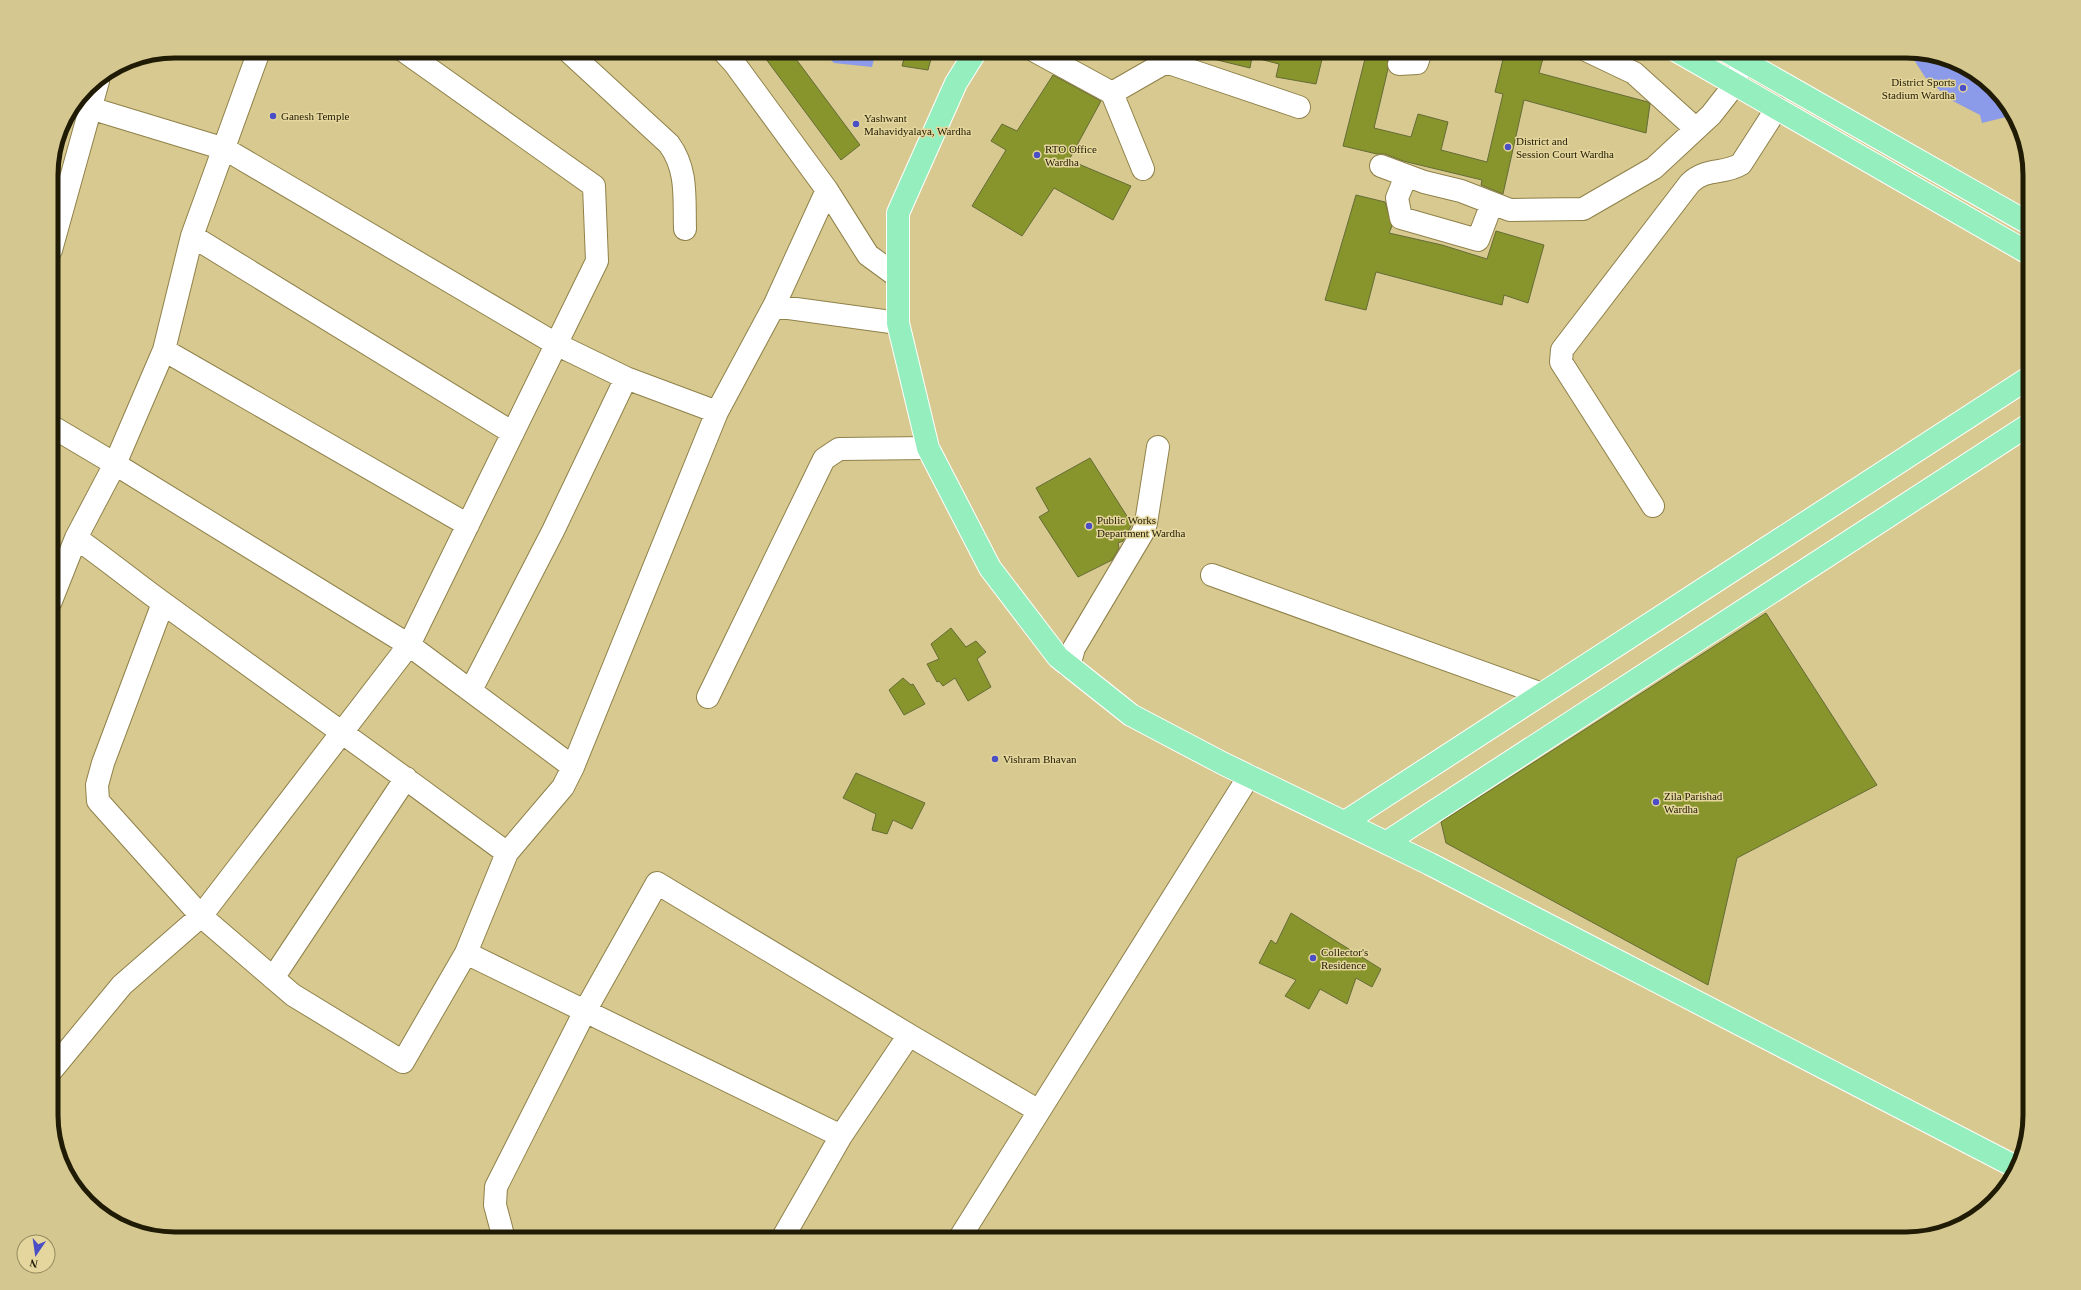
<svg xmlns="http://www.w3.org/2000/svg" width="2081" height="1290" font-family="Georgia,serif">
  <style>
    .green { fill: #8c9aea }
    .building { fill: #88942c; stroke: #656c37 }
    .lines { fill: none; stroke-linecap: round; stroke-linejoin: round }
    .minor-casing { stroke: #8f814a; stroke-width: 24 }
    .major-casing { stroke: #fff; stroke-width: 24 }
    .minor { stroke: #fff; stroke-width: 22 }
    .major { stroke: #95eebe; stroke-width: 22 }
    .poi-dot { fill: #4a4fc5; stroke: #e4d69c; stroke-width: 1.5 }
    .labels { text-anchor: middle; stroke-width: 3; stroke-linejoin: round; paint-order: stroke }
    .poi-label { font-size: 11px; fill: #201b05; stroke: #e4d69c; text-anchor: start }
    .rim { fill: none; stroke: #201b05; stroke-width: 5 }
  </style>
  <rect width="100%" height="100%" fill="#d7c98f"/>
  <path class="green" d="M822,51H876L872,67L834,63Z
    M1909,52L1968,68L2014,115L1982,123L1980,115L1949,99L1925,77Z"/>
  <path class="building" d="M760,51H790L860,145L841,160Z
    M906,51H933L928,70L902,66Z
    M1201,51H1324L1316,84L1276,77L1279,64L1252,57L1250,68L1201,56Z
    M1367,51H1392L1388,59V69L1374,128L1411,137L1418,114L1448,122L1441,150L1487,162L1503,94L1495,92L1505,51H1545L1539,73L1648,102L1650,104L1646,133L1524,100L1503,194L1481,185L1482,180L1403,161L1385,154H1377L1343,146Z
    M1053,75L1101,101L1069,160L1131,186L1113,220L1054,188L1022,236L972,206L1006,150L991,141L1002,124L1017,131Z
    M1356,195L1385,202L1392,226L1389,233L1442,245L1487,259L1496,231L1544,245L1528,303L1504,295L1502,305L1376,272L1366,310L1325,300Z
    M1090,458L1132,524L1123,541L1118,543L1119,548L1112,560L1078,577L1039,517L1049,511L1036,488Z
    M1766,613L1877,785L1737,858L1708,985L1446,843L1441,822Z
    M951,628L966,647L976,641L986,652L977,659L991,687L968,701L955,678L943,686L939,681L937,682L927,664L939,659L931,644Z
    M903,678L911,685L913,684L925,704L904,715L889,690Z
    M856,773L925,803L912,829L893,820L887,834L872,830L876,814L843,798Z
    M1291,913L1381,969L1372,987L1356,978L1347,1004L1320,989L1309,1009L1285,996L1296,980L1259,963L1271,940L1276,944Z"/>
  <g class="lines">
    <defs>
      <path id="minor" d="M404,51L594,186L597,261L409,645L573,767
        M568,51L669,144C688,170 684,198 685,229
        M723,51L734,63L827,190L868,255L898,277
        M1035,51L1112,93L1143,169
        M1588,51L1634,73L1696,129
        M1399,64L1417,63L1421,51
        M1112,93L1166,62L1299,107
        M90,108L225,149L556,344L626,378L717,412
        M1381,166L1424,182L1461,191L1510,210L1583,209L1654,168L1711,115L1729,92L1732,82L1752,51
        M1406,176L1397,198L1401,218L1478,240L1492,203
        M192,236L513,433
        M51,250L98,81
        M774,306L827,190
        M164,350L468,525
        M51,426L115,464L76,538L51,601
        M1653,506L1561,362L1562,350L1690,183C1707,167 1723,175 1741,164L1777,108
        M76,538C106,559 134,582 163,603C279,686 393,769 507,853
        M1212,575L1542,694
        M163,603L103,763L97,785L98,801L201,916L293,995L403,1062L466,953L507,853L563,787L573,767L717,412L774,306L898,323
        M1069,666L1074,648L1143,532L1146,523L1158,447
        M471,690L553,531L626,378
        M708,697L824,459L839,449L928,448
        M466,953L841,1136L782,1239
        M273,978L406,778
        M909,1035L1039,1111
        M51,1071L122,985L201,916L409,645L115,464L164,350L192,236L259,51
        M504,1239L495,1205L496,1187L585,1011L657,883L909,1035L841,1136
        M959,1239L1249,776"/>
      <path id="major" d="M976,51L956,83L898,213V323L928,448L990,568L1058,657L1131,715L1222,763L1430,864L2016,1167
        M1677,51L2030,254
        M1726,51L2030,224
        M1345,822L2030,377
        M1387,842L2030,424"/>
    </defs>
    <use href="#minor" class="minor-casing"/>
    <use href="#major" class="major-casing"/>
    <use href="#minor" class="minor"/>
    <use href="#major" class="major"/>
  </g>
  <g class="poi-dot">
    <circle cx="1963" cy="88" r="4"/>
    <circle cx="273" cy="116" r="4"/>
    <circle cx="856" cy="124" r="4"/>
    <circle cx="1508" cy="147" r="4"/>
    <circle cx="1037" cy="155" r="4"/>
    <circle cx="1089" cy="526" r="4"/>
    <circle cx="995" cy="759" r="4"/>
    <circle cx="1656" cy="802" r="4"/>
    <circle cx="1313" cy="958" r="4"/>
  </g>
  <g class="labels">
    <g class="poi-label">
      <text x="1955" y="86" text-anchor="end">District Sports<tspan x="1955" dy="13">Stadium Wardha</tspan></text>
      <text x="281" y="120">Ganesh Temple</text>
      <text x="864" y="122">Yashwant<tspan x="864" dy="13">Mahavidyalaya, Wardha</tspan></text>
      <text x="1516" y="145">District and<tspan x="1516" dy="13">Session Court Wardha</tspan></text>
      <text x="1045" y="153">RTO Office<tspan x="1045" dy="13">Wardha</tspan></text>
      <text x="1097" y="524">Public Works<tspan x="1097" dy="13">Department Wardha</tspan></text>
      <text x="1003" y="763">Vishram Bhavan</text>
      <text x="1664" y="800">Zila Parishad<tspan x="1664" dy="13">Wardha</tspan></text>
      <text x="1321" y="956">Collector's<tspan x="1321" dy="13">Residence</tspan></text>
    </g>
  </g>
  <path d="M0 0H2081V1290H0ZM175 58H1906A117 117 0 0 1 2023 175V1115A117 117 0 0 1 1906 1232H175A117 117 0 0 1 58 1115V175A117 117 0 0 1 175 58Z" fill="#d4c790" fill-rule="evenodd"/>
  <path class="rim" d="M175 58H1906A117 117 0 0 1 2023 175V1115A117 117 0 0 1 1906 1232H175A117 117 0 0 1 58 1115V175A117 117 0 0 1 175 58Z"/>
  <g transform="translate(36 1254) rotate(193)"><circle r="19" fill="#e4d69c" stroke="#968b60"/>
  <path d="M0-3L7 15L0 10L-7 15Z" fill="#4a4fc5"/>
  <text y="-6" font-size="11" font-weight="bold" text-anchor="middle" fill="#201b05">N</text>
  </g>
</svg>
